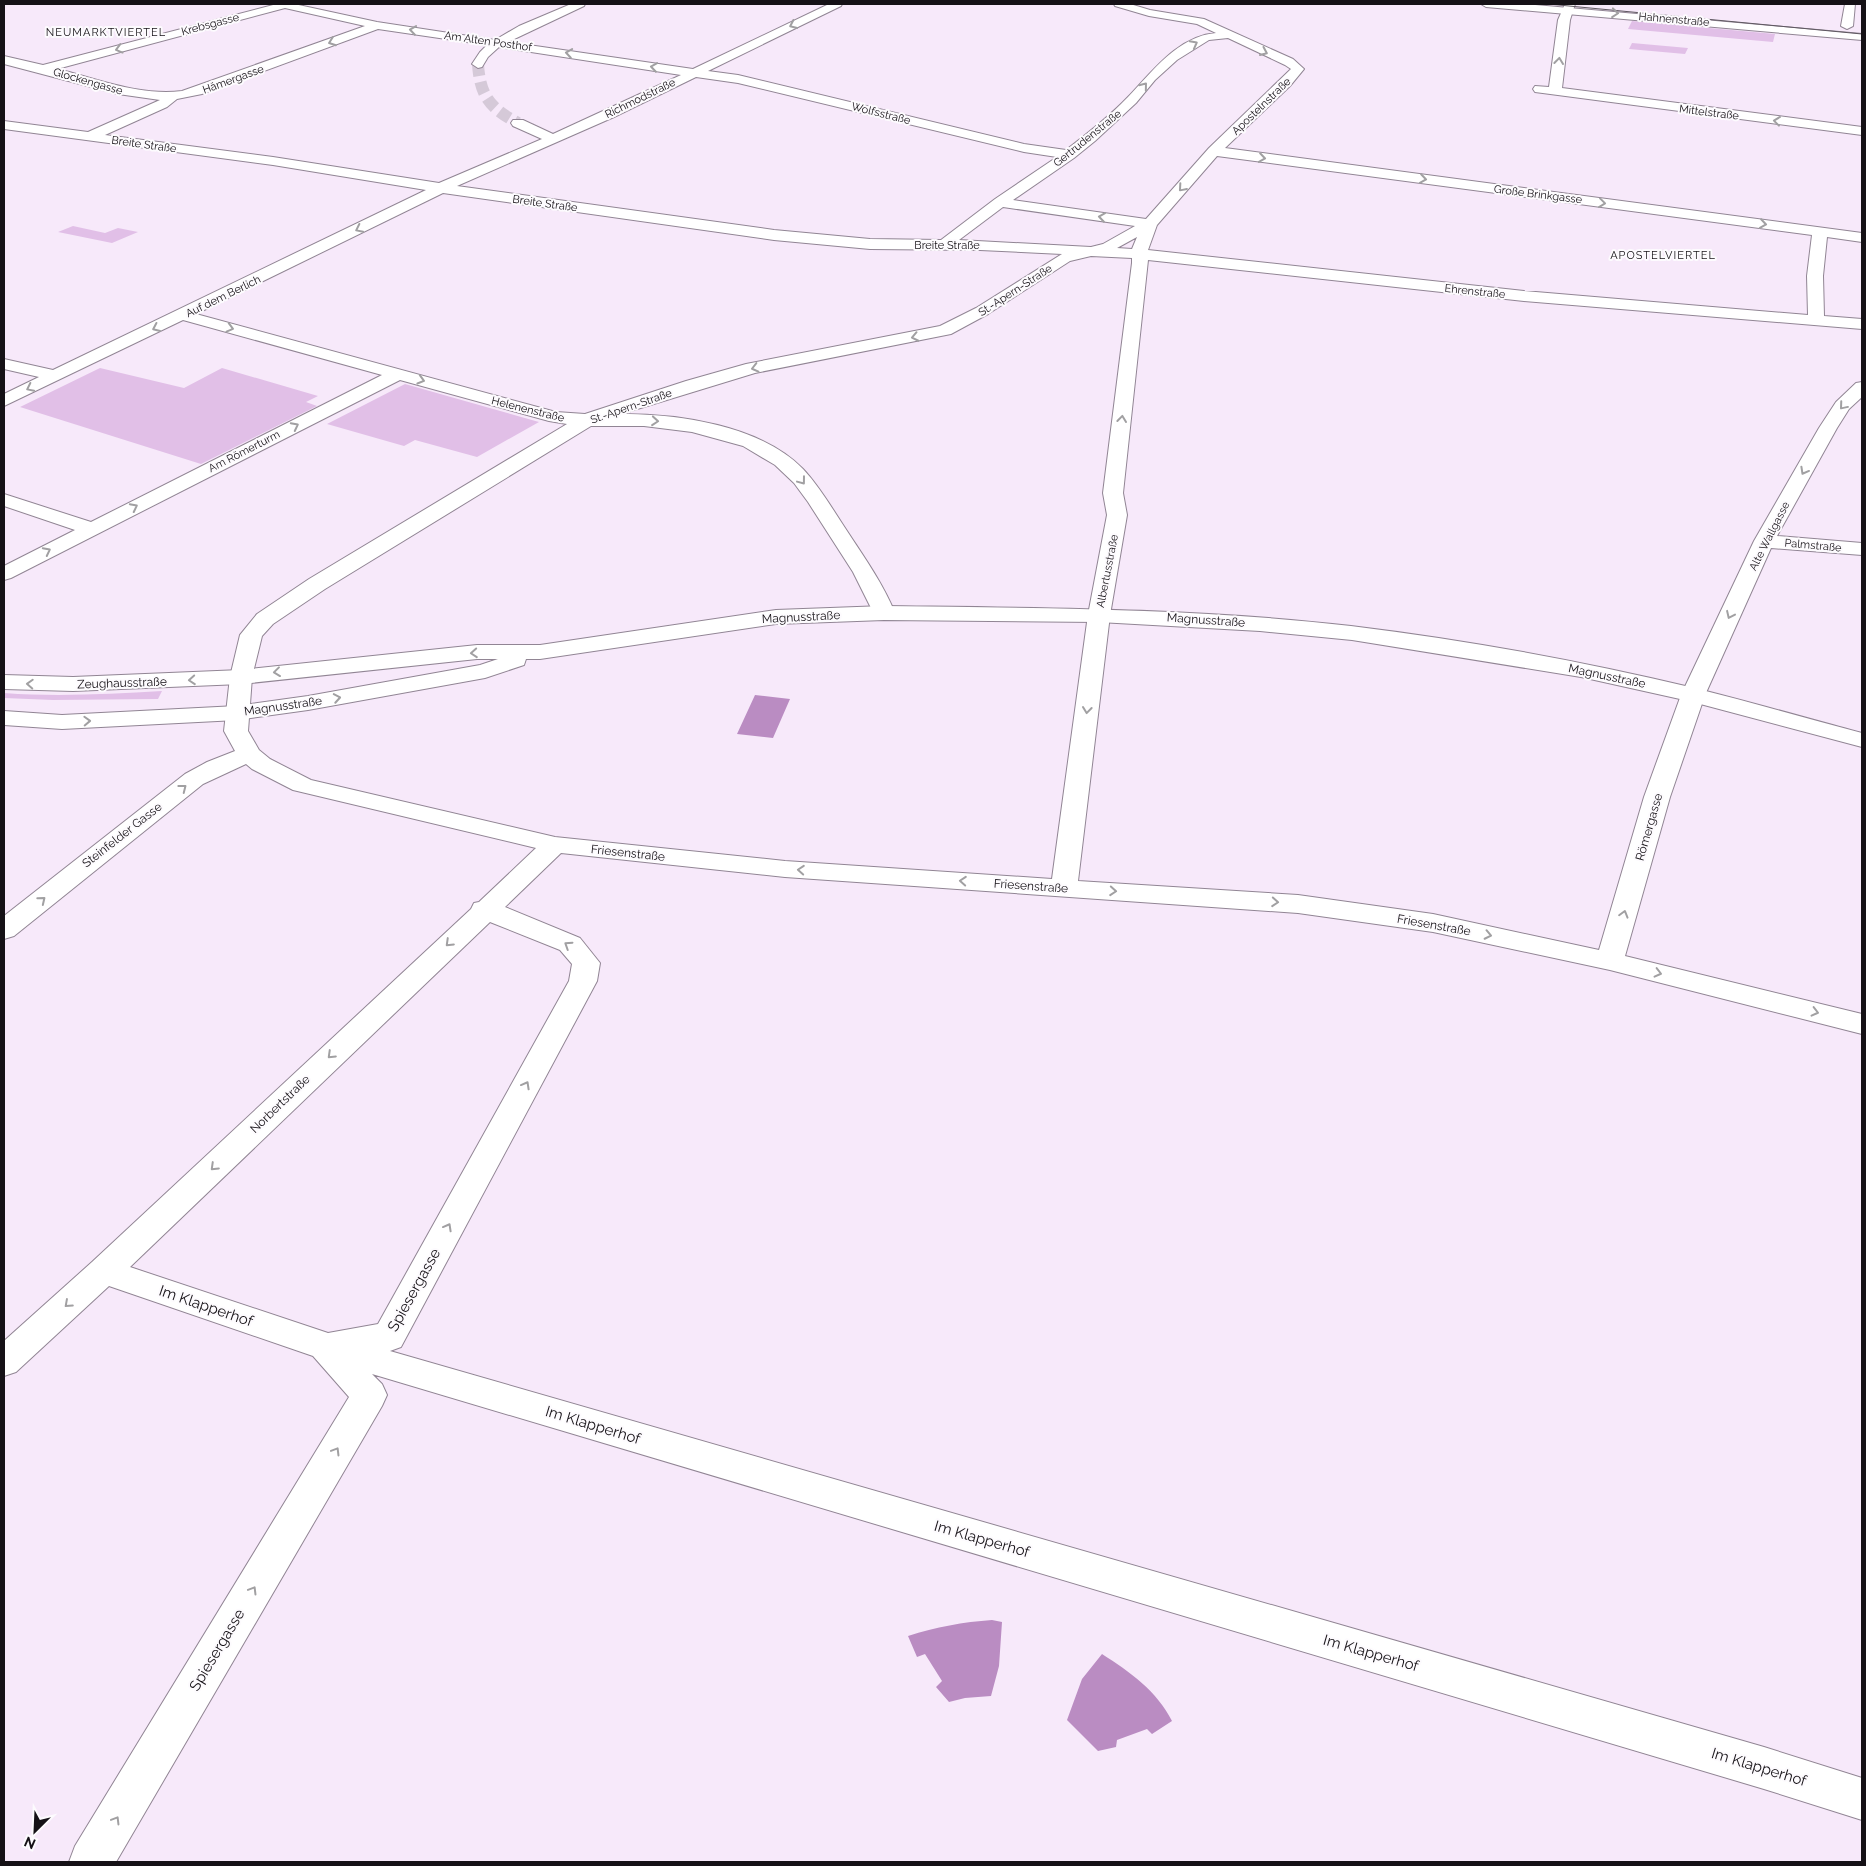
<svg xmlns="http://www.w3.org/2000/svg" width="1866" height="1866" font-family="Raleway,sans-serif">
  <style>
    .green { fill: #e1bfe7 }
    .water { fill: #ba8cc2 }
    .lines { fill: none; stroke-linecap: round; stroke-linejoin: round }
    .street-tunnel { stroke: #d5c9d8; stroke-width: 12; stroke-dasharray: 12 6; stroke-linecap: butt }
    .street-casing { stroke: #918594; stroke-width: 2 }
    .secondary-casing { stroke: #918594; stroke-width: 2 }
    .street { fill: #fff; fill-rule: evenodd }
    .secondary { fill: #fff; fill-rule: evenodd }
    .tram { stroke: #5f5861; stroke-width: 1 }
    .oneway { stroke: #a1a0a2 }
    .labels { text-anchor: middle; stroke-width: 4; stroke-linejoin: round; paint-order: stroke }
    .far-street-label { font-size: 11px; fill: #151116; stroke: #fdfbfe }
    .far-neighbourhood-label { font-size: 11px; letter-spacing: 1px; fill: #151116; stroke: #fdfbfe }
    .street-label { font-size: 12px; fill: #151116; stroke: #fdfbfe }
    .near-street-label { font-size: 15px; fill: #151116; stroke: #fdfbfe }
  </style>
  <rect width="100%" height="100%" fill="#f7e9fa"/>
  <path class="green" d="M1632,21L1775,34L1773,42L1628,29Z
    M1632,43L1688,48L1685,54L1629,49Z
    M73,226L105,233L118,228L138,232L112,243L58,232Z
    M100,368L184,388L222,368L318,396L306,402L317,406L201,464L20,407Z
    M405,384L539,422L477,457L415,440L404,446L327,424Z
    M162,691L158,699L53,700L4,698V693C57,697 109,694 162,691Z"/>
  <path class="water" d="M755,695L790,699L773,738L737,734Z
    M992,1620L1002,1622L999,1666L991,1696L965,1698L949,1702L936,1687L942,1681L925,1654L917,1657L908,1636C936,1627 963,1622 992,1620Z
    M1102,1654C1130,1672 1157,1691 1172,1721L1152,1734L1147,1729L1117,1740L1116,1747L1098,1751L1067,1720L1082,1679Z"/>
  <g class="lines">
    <path class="street-tunnel" d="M478,64C480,96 490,108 518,123"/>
    <defs>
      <path id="street" d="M277,4H294L377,22L495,40L519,26L571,4H585L584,6L508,42L693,69L829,4H842L841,6L708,71L738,75L1024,144L1066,150C1087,134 1109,117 1128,97C1152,72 1178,36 1216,33L1197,24L1149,16L1115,6L1114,4H1130L1150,10L1204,19L1293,59L1304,69L1290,86L1225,148L1862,233V242L1827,237L1823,276L1824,316L1862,319V329L1524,301L1148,260L1123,493L1127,515L1110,615L1078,881L1298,895L1433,914L1599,950L1644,797L1681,695L1754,541L1819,428L1836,402L1856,383L1862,382V397L1849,409L1837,428L1777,536L1862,543V555L1771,548L1705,695L1670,797L1625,956L1862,1014V1034L1610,970L1433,932L1298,913L785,877L561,853L505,907L580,938L600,963L597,981L401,1347L390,1351L1764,1747L1862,1778V1820L1764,1789L372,1374L382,1384L387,1395L382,1406L116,1862H69L75,1846L349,1397L313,1356L109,1286L16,1372L4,1376V1341L92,1262L471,909L474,903L479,902L536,848L293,790L252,769L246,764L203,784L14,936L4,939V916L185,774L207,762L235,751L224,731L230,677L240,635L257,614L309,579L567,424L549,421L400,380L11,578L4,580V566L75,530L4,506V494L91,522L382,375L183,320L4,406V394L39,377L4,369V359L53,370L426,190L273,165L4,129V121L88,132L160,100L118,94L4,64V56L43,65ZM285,8L365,26L182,91C138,96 99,79 57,69ZM378,29L487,45L480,52L472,64L478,68L482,67L488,57L499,47L681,75L553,134L523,120H513L511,123L513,126L542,139L439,183L273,157L105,135L167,107L177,99L202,94ZM1228,38L1285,65L1291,69L1209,148L1146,219L1013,200L1074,158L1095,141L1136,103L1155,80L1177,60L1209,40ZM696,77L738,83L1024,152L1057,157L995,199L941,240L870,239L774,230L457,186L614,117ZM1217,156L1812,235L1807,276L1808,315L1524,291L1148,250L1157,225ZM443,193L774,240L870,249L980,250L1062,254L976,308L940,326L746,364L686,381L585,414L556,412L196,314ZM1003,207L1135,226L1103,244L1091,247L959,240ZM1137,237L1132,249L1117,248ZM1091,256L1132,258V263L1103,493L1107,515L1088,615L1052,879L785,861L555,837L311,780L270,759L259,750L248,731L252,677L262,636L273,624L325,589L591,426H644L692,432L743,446L775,465L794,483L808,502L853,572L876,618L884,620L892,618L895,613C883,584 866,560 849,534C834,512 821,488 803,469C760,425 679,414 621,414L755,373L951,334L988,314L1070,261ZM490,922L560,950L572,964L569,981L378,1324L328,1333L130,1267Z
        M1565,4H1575L1570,20L1562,88L1862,127V135L1535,92L1533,89L1535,86L1549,87L1558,20Z
        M1845,4H1855L1853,26L1847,29L1841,26Z"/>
      <path id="secondary" d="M1481,4H1524L1862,34V40L1486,7Z
        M884,606C1040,608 1196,608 1351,626C1466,640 1581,661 1694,688C1750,702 1806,718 1862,733V747L1689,701L1581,677L1352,640L1260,631L1099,622L884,620L776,624L540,659H526L524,665L485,678L308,710L237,720L62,729L4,725V711L62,715L237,706L308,696L480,665L498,659H477L241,684L73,691L4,689V675L73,677L241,670L477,645H540L776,610Z"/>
    </defs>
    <use href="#street" class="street-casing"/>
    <use href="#secondary" class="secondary-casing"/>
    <use href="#street" class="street"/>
    <use href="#secondary" class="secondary"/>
    <path class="tram" d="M1548,4L1862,34"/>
  </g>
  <defs><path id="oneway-chevron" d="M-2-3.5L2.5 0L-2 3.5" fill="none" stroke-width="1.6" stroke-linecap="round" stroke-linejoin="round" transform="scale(1.25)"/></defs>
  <g class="oneway">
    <use href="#oneway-chevron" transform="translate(1615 13) rotate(5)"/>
    <use href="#oneway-chevron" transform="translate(793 25) rotate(155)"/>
    <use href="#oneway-chevron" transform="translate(413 30) rotate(-172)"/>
    <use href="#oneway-chevron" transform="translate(332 42) rotate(160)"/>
    <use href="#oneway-chevron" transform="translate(1194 44) rotate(-28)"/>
    <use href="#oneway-chevron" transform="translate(119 49) rotate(165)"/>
    <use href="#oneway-chevron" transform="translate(1264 52) rotate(24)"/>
    <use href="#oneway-chevron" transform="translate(569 53) rotate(-171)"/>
    <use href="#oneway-chevron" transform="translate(1559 61) rotate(-83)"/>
    <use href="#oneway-chevron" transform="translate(654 67) rotate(-172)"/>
    <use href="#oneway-chevron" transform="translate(1144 86) rotate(-51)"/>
    <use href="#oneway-chevron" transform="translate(1777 121) rotate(-173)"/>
    <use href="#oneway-chevron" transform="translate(1262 158) rotate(8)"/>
    <use href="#oneway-chevron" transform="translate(1423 179) rotate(8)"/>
    <use href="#oneway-chevron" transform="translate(1182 188) rotate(131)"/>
    <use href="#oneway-chevron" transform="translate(1602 203) rotate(7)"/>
    <use href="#oneway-chevron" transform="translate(1102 217) rotate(-172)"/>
    <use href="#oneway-chevron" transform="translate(1763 224) rotate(8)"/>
    <use href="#oneway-chevron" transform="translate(359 229) rotate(154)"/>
    <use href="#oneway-chevron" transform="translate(156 328) rotate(155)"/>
    <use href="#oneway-chevron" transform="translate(230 328) rotate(15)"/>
    <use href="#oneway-chevron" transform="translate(915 337) rotate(168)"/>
    <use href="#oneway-chevron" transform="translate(755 368) rotate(166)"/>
    <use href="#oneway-chevron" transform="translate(421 380) rotate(16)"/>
    <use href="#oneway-chevron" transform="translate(30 388) rotate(154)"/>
    <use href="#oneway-chevron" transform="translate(1843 406) rotate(130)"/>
    <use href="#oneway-chevron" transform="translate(1122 419) rotate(-83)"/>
    <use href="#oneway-chevron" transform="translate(655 421) rotate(5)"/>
    <use href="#oneway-chevron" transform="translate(295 426) rotate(-27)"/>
    <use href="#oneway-chevron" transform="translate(1804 471) rotate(119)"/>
    <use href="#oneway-chevron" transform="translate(802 481) rotate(53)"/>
    <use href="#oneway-chevron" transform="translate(134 507) rotate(-27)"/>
    <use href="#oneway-chevron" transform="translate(47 551) rotate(-27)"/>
    <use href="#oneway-chevron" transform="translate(1730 615) rotate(115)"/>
    <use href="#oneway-chevron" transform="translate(474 653) rotate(176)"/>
    <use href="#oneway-chevron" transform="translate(277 672) rotate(173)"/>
    <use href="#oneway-chevron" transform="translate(192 680) rotate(176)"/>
    <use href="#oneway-chevron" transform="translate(30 684) rotate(-177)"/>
    <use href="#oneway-chevron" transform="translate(337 698) rotate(-10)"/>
    <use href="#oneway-chevron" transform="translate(1087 710) rotate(97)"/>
    <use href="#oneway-chevron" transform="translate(87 721) rotate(-2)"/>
    <use href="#oneway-chevron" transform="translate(183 788) rotate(-38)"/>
    <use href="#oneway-chevron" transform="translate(801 870) rotate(-176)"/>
    <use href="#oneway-chevron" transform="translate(963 881) rotate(-176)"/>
    <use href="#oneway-chevron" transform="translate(1113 891) rotate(4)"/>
    <use href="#oneway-chevron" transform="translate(42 900) rotate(-39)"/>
    <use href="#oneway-chevron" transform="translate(1275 902) rotate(4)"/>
    <use href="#oneway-chevron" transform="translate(1624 914) rotate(-74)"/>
    <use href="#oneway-chevron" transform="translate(1488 935) rotate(12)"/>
    <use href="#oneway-chevron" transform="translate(449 943) rotate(136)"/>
    <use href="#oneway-chevron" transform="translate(568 945) rotate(-147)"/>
    <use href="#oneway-chevron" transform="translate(1658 973) rotate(14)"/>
    <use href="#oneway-chevron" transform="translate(1815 1012) rotate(14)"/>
    <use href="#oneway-chevron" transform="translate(331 1055) rotate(136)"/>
    <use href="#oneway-chevron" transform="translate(526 1085) rotate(-61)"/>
    <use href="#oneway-chevron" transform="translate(214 1167) rotate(136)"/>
    <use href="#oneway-chevron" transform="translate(448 1227) rotate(-61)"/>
    <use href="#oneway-chevron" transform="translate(68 1304) rotate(138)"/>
    <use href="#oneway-chevron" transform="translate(336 1451) rotate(-59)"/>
    <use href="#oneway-chevron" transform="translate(253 1590) rotate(-59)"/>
    <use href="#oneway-chevron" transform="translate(116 1820) rotate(-59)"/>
  </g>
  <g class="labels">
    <g class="far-street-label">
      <text transform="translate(1674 19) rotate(5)" y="4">Hahnenstraße</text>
      <text transform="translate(210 24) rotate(-15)" y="4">Krebsgasse</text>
      <text transform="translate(488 41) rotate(8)" y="4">Am Alten Posthof</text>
      <text transform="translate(233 79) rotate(-20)" y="4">Hämergasse</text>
      <text transform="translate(88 81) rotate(16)" y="4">Glockengasse</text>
      <text transform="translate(640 98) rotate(-26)" y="4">Richmodstraße</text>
      <text transform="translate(1261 106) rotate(-44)" y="4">Apostelnstraße</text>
      <text transform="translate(1709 112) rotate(7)" y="4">Mittelstraße</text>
      <text transform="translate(881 113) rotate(14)" y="4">Wolfsstraße</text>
      <text transform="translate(1087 138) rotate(-39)" y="4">Gertrudenstraße</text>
      <text transform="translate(144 144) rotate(8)" y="4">Breite Straße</text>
      <text transform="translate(1538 194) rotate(7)" y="4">Große Brinkgasse</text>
      <text transform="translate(545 203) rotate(8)" y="4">Breite Straße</text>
      <text x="947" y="249">Breite Straße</text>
      <text transform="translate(1015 290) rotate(-33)" y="4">St.-Apern-Straße</text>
      <text transform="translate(1475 291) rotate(6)" y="4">Ehrenstraße</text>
      <text transform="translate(223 296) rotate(-26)" y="4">Auf dem Berlich</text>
      <text transform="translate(631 406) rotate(-19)" y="4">St.-Apern-Straße</text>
      <text transform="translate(528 409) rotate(14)" y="4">Helenenstraße</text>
      <text transform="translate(244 451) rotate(-27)" y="4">Am Römerturm</text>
      <text transform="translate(1769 536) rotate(-63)" y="4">Alte Wallgasse</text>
      <text transform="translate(1813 545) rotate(5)" y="4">Palmstraße</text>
      <text transform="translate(1107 571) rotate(-79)" y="4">Albertusstraße</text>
    </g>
    <g class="far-neighbourhood-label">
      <text x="106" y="36">NEUMARKTVIERTEL</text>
      <text x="1663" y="259">APOSTELVIERTEL</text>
    </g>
    <g class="street-label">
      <text transform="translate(801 617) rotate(-3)" y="4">Magnusstraße</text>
      <text transform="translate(1206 620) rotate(4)" y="4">Magnusstraße</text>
      <text transform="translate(1607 676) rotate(12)" y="4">Magnusstraße</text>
      <text transform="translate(122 683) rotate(-2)" y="4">Zeughausstraße</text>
      <text transform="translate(283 706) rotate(-8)" y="4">Magnusstraße</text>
      <text transform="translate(1649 827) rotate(-74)" y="4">Römergasse</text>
      <text transform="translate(122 835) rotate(-38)" y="4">Steinfelder Gasse</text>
      <text transform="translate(628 853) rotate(6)" y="4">Friesenstraße</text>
      <text transform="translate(1031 886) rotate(4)" y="4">Friesenstraße</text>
      <text transform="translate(1434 925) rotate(10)" y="4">Friesenstraße</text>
      <text transform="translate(280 1104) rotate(-44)" y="4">Norbertstraße</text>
    </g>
    <g class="near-street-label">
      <text transform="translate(414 1290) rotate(-61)" y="5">Spiesergasse</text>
      <text transform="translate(206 1306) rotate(19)" y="5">Im Klapperhof</text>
      <text transform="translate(593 1425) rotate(17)" y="5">Im Klapperhof</text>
      <text transform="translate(982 1539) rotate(16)" y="5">Im Klapperhof</text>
      <text transform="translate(217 1650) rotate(-59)" y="5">Spiesergasse</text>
      <text transform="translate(1371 1653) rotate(16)" y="5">Im Klapperhof</text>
      <text transform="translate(1759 1767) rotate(17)" y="5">Im Klapperhof</text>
    </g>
  </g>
  <rect width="1866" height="1866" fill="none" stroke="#151116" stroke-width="10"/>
  <g transform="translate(35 1831) rotate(204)" stroke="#fdfbfe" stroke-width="4" paint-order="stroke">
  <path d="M0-4L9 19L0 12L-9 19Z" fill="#151116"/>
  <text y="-8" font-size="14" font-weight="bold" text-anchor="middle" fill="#151116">N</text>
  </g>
</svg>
